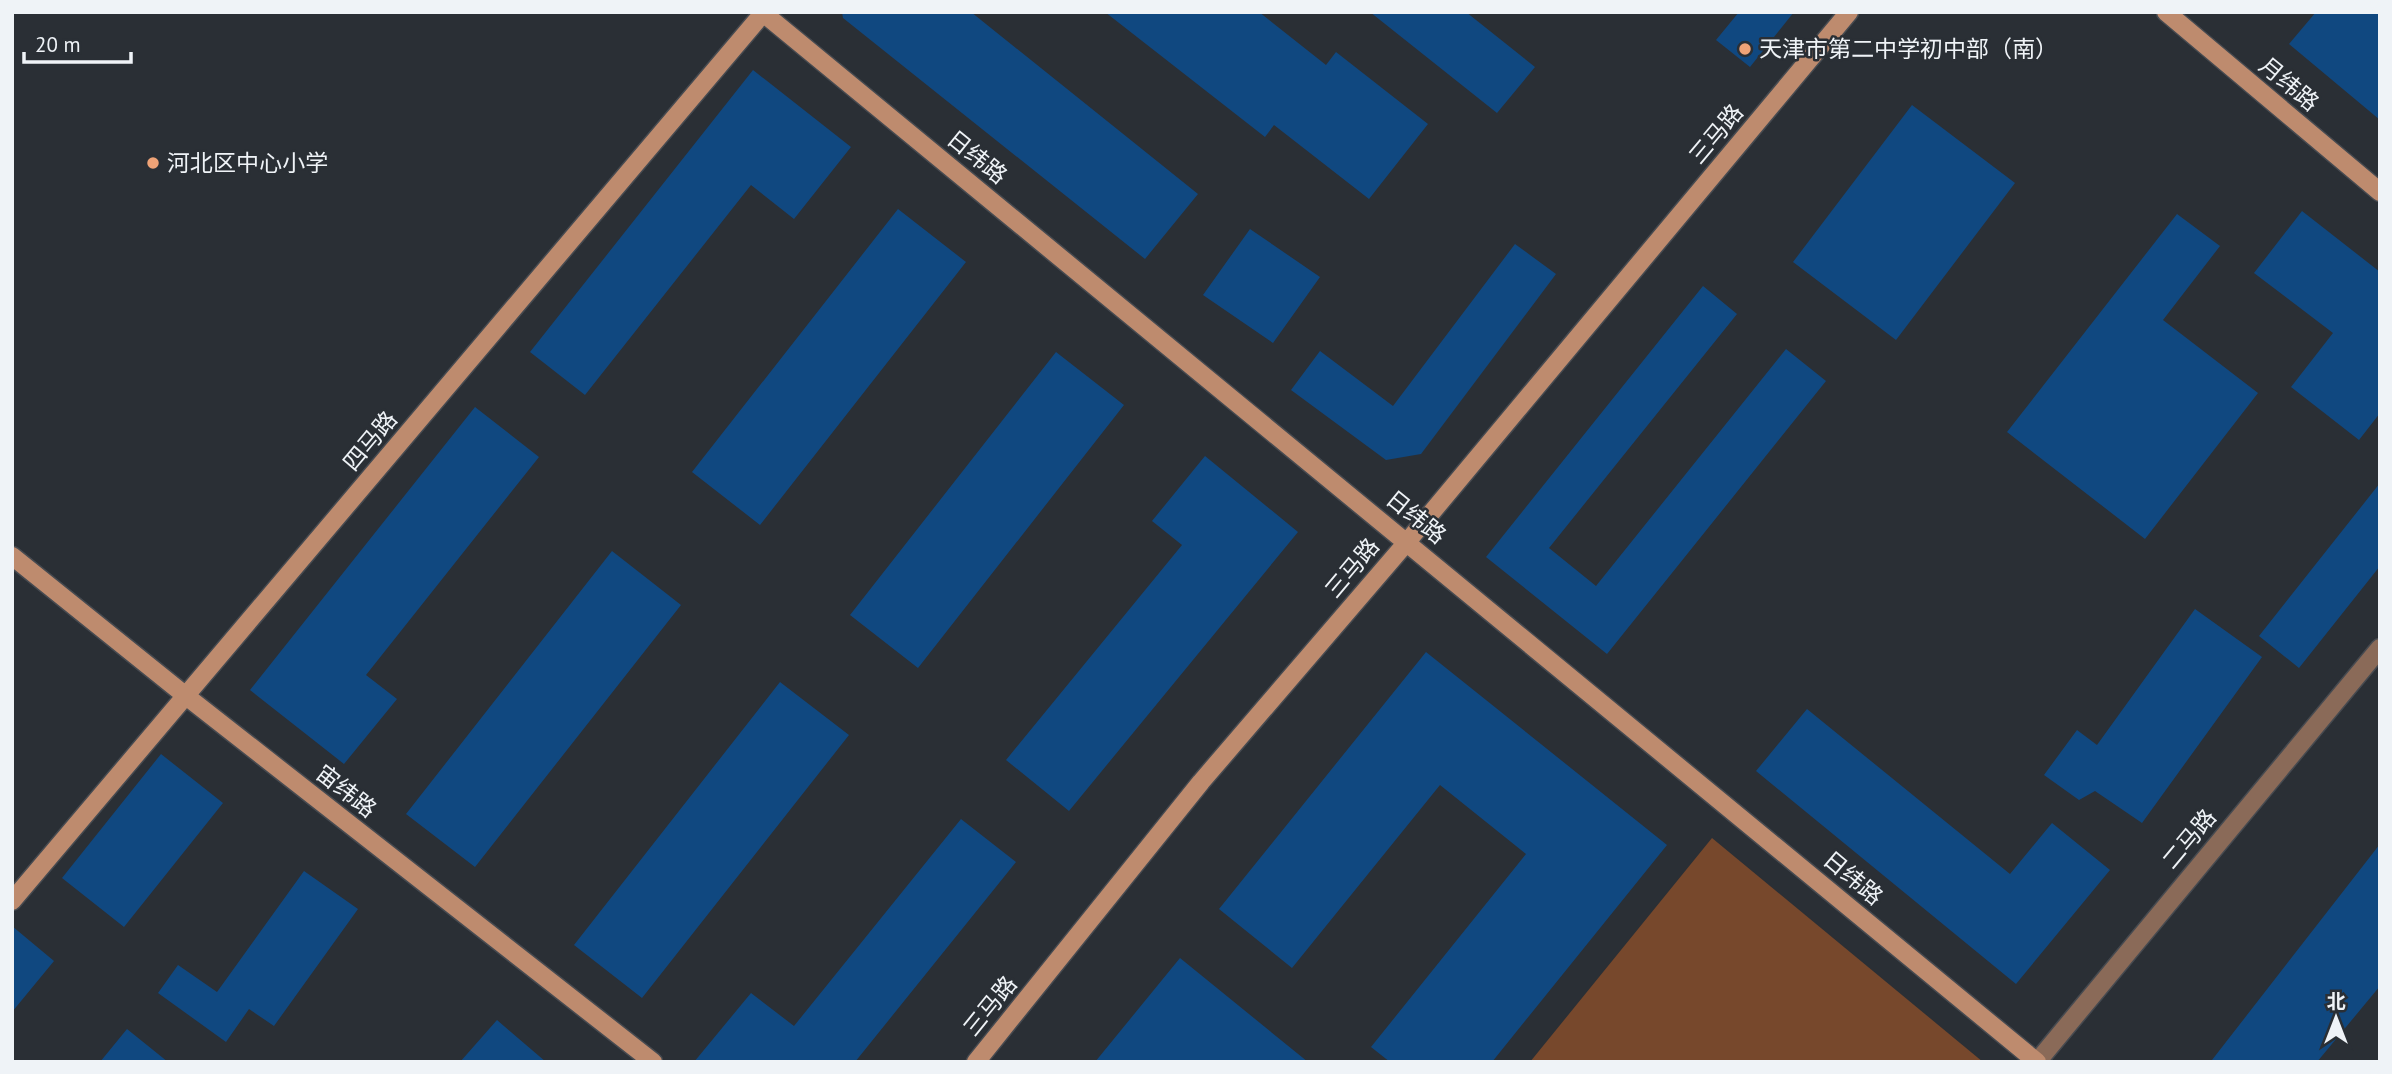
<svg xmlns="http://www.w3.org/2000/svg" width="2392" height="1074" font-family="'PT Sans','Noto Sans SC',sans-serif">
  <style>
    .green { fill: #77482c }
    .building { fill: #104880 }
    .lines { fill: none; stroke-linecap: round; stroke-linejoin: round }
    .street-casing { stroke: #464a50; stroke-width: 21 }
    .secondary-casing { stroke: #464a50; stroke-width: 21 }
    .street { stroke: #8a6a58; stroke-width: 18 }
    .secondary { stroke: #be8b6e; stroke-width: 18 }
    .poi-dot { fill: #efa377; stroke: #2a2f35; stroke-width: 2.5 }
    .labels { text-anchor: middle; stroke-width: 5; stroke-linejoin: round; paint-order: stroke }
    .poi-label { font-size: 23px; fill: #eff3f7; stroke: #2a2f35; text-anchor: start }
    .street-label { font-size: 23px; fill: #eff3f7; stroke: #2a2f35 }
  </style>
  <rect width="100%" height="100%" fill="#2a2f35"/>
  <path class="green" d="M1712,838L1983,1062H1530Z"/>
  <path class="building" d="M842,12H971L1198,194L1145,259L843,18Z
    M1105,12H1259L1326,65L1336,52L1428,124L1369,199L1274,125L1265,137Z
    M1370,12H1466L1535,67L1497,113Z
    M1739,12H1794L1750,67L1716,40Z
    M2316,12H2380V120L2289,44Z
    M753,70L851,147L794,219L751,185L585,395L530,352Z
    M1912,105L2015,183L1896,340L1793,262Z
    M898,209L966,262L760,525L692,472Z
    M2302,211L2380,272V413L2359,440L2291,387L2333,333L2254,273Z
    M2177,214L2220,246L2163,320L2258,393L2145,539L2007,432Z
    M1250,229L1320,277L1273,343L1203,295Z
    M1515,244L1556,274L1421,454L1386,460L1291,390L1320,351L1393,406Z
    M1703,286L1737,314L1549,548L1596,586L1786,349L1826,381L1607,654L1486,557Z
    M1056,352L1124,405L918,668L850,615Z
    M475,407L539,457L366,675L397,699L344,764L250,690Z
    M1205,456L1298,532L1069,811L1006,760L1182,545L1152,521Z
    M2380,483V566L2299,668L2259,636Z
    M612,551L681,605L475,867L406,814Z
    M2195,609L2262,657L2142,823L2095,791L2079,800L2044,775L2077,730L2097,745Z
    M1426,652L1667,845L1492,1062H1390L1371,1047L1526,854L1440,785L1292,968L1219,909Z
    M780,682L849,735L642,998L574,945Z
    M1807,709L2010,874L2052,823L2110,870L2016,984L1756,771Z
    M161,754L223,803L124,927L62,878Z
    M961,819L1016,862L855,1062H694L751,993L794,1026Z
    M2380,844V986L2317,1062H2212V1060Z
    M304,871L358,909L274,1026L249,1009L226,1042L158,993L178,965L217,992Z
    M12,926L54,961L12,1012Z
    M1180,958L1308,1062H1095Z
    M497,1020L546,1062H460Z
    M127,1029L168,1062H100Z"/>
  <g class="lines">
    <defs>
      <path id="street" d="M2037,1062L2380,648"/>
      <path id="secondary" d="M762,12L2037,1062
        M2166,12L2380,192
        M12,556L186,696L653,1062
        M12,901L764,12
        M976,1062L1201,782L1407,542L1849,12"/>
    </defs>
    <use href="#street" class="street-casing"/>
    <use href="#secondary" class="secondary-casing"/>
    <use href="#street" class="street"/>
    <use href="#secondary" class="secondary"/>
  </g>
  <g class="poi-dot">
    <circle cx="1745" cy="49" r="7"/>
    <circle cx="153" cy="163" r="7"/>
  </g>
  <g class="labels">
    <g class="poi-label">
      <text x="1759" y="57">天津市第二中学初中部（南）</text>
      <text x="167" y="171">河北区中心小学</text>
    </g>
    <g class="street-label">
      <text transform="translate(2289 84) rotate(40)" y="8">月纬路</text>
      <text transform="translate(1716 134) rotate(-50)" y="8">三马路</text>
      <text transform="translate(977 157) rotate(39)" y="8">日纬路</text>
      <text transform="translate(370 441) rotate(-50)" y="8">四马路</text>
      <text transform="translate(1416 517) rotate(39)" y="8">日纬路</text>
      <text transform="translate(1352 568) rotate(-50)" y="8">三马路</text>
      <text transform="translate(346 791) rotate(38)" y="8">宙纬路</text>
      <text transform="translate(2189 839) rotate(-50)" y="8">二马路</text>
      <text transform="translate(1853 878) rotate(40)" y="8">日纬路</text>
      <text transform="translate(990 1006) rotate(-51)" y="8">三马路</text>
    </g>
  </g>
  <rect width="2392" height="1074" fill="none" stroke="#eff3f7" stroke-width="28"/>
  <g transform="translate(2336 1018)" stroke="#2a2f35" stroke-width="5" paint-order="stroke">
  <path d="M0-5L12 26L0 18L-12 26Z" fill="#eff3f7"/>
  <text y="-10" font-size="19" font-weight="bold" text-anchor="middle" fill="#eff3f7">北</text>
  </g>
  <path d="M24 52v10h107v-10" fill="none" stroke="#eff3f7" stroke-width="3.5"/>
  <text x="35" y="52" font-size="21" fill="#eff3f7" stroke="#2a2f35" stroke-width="5" paint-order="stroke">20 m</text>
</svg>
